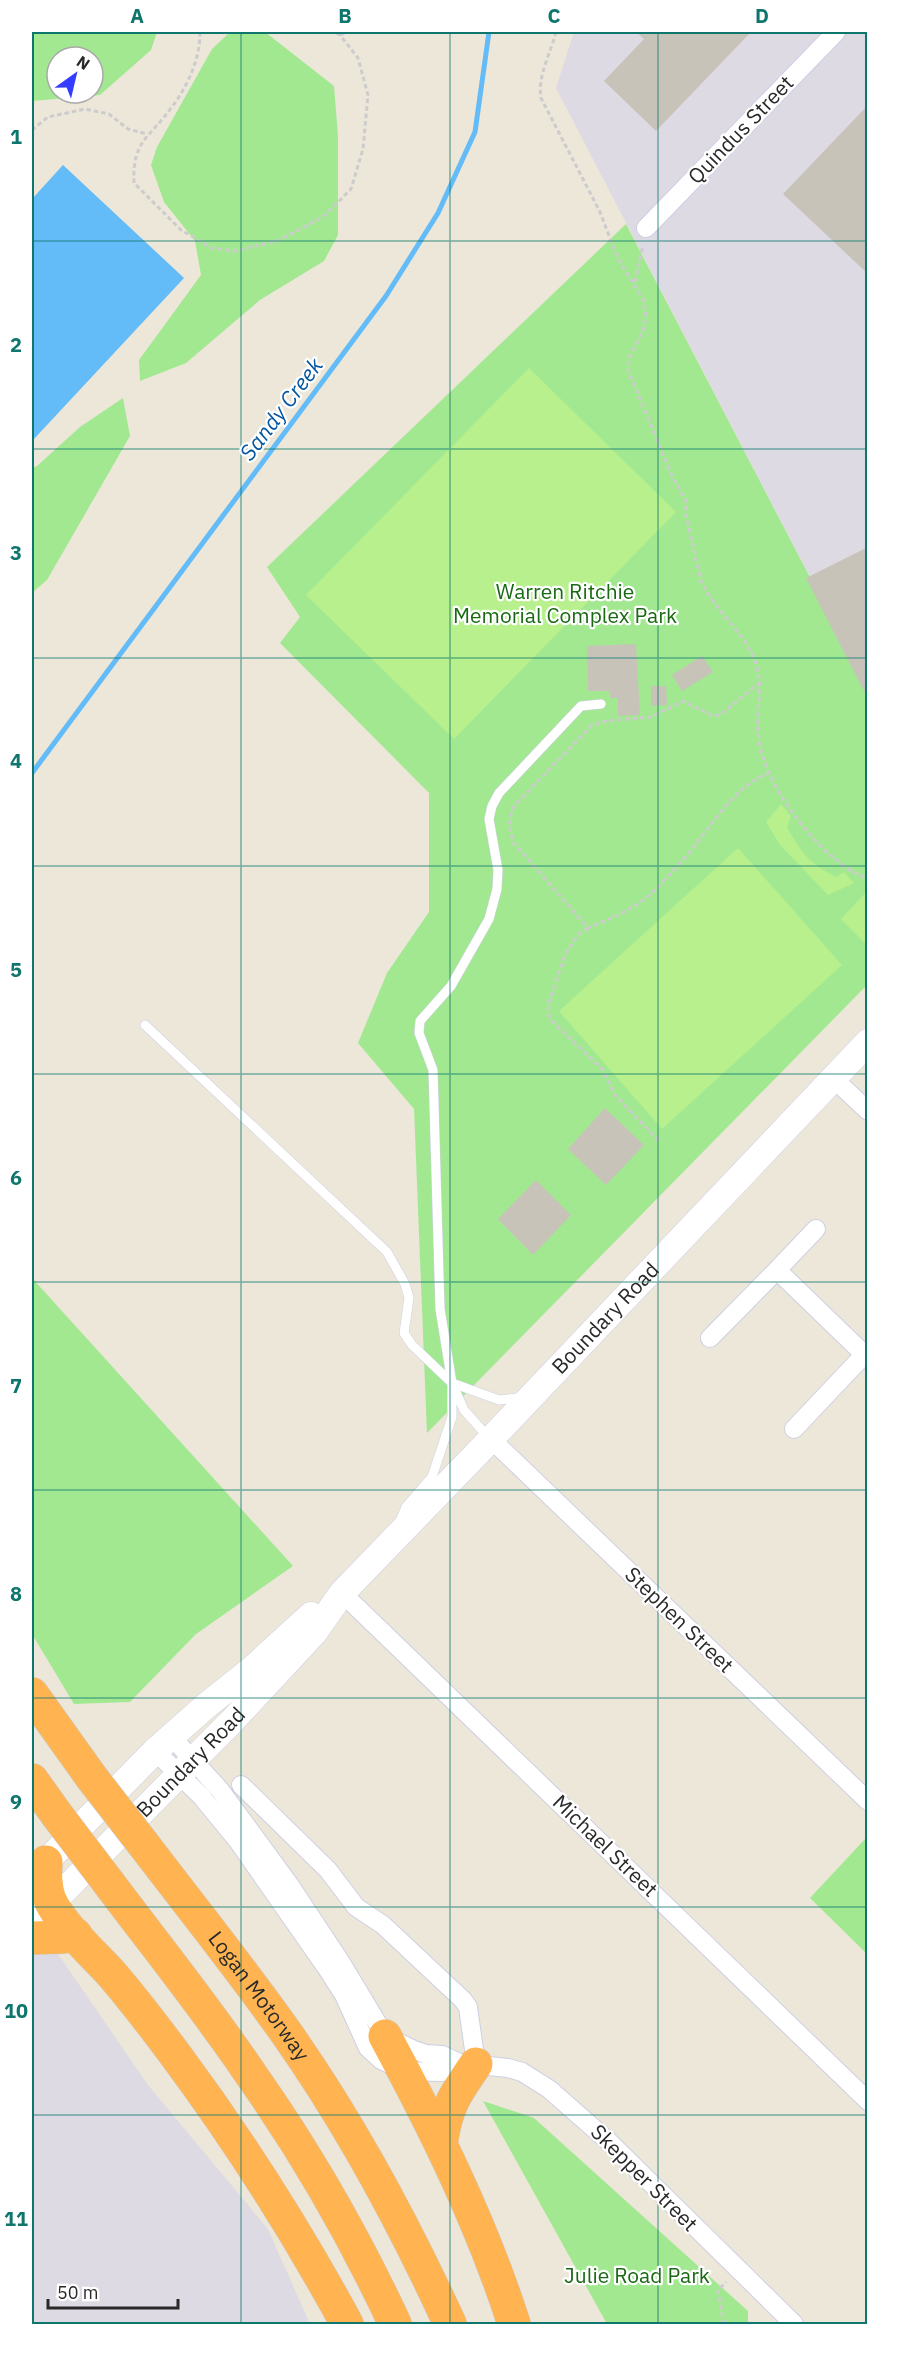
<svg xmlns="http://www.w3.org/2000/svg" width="899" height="2356" font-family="'IBM Plex Sans',sans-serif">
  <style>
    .industrial { fill: #dedae4 }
    .green { fill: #a2e891; fill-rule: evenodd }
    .pitch { fill: #b7f08c }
    .water { fill: #63bbf7 }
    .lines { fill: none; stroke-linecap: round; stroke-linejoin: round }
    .stream { stroke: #63bbf7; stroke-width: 5 }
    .building { fill: #c7c3b9 }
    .service-casing { stroke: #cecfe3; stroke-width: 10 }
    .minor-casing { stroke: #cecfe3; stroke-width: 20 }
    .secondary-casing { stroke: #cecfe3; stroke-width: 27 }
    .motorway-casing { stroke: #ccc; stroke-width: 34 }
    .path { stroke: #ccc; stroke-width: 3; stroke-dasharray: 4.5 3; stroke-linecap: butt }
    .service { stroke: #fff; stroke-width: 9 }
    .minor { stroke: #fff; stroke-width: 18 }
    .secondary { stroke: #fff; stroke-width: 26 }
    .motorway { stroke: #ffb451; stroke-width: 33 }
    .motorway-bridge-casing { stroke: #ccc; stroke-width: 34; stroke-linecap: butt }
    .motorway-bridge { stroke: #ffb451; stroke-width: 33 }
    .grid { fill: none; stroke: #0f766e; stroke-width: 1.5; stroke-opacity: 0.55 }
    .labels { text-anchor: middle; stroke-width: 4.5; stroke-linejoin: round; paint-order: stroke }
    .street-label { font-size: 21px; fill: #292929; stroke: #fff }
    .park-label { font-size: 21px; fill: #1a6a14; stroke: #fff }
    .water-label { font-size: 22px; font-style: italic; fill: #0456a2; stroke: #fff }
    .neatline { fill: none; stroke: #0f766e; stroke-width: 2 }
    .grid-label { font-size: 20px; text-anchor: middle; font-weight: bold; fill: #0f766e }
  </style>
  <rect width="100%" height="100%" fill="#ece7d9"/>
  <path class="industrial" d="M574,32H867V687L556,88Z
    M32,1916L148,2085L268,2229L310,2324H32Z"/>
  <path class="green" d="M32,32H157L151,50L100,95L32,101ZM57,57H93V93H57Z
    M230,32H265L334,86L338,136V235L324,261L260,300L186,363L140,381L139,360L201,275L195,241L164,202L151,165L157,147L212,49Z
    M626,224L867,687V985L427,1433L414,1109L358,1043L387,973L429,912V793L280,643L300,617L267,567Z
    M123,398L130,436L47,580L32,593V468L37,466L80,427Z
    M32,1278L293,1566L196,1634L130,1702L74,1704L32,1634Z
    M865,1839L868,1842L867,1954L810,1898Z
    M483,2101L534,2118L748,2311V2324H607Z"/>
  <path class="pitch" d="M529,368L676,512L454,739L306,595Z
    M781,804L791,816L787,827C802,854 809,863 836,877L844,872L854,883L828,895L780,845L766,822Z
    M738,848L842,965L662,1129L559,1011Z
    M867,891L868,940L865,943L841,919Z"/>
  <path class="water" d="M63,165L184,278L33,440L32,199Z"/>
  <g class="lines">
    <path class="stream" d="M32,773L386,296L438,213L475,132L489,32"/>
  </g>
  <path class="building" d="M636,32H748L750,33L656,131L604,81L644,39Z
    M868,105V274L783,194Z
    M868,547V699L806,578Z
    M636,644L640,715L618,716V698H610V691H588L587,646Z
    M702,656L713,672L682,691L672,675Z
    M651,686H666L667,705L651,706Z
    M605,1108L644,1145L606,1185L568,1149Z
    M536,1180L571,1215L533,1255L498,1219Z"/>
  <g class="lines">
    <defs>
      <path id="service" d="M145,1025L387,1252L405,1284L409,1298L404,1333L412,1345L452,1383L464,1410L489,1438
        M452,1383L499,1400L524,1397
        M400,1521L406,1507L432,1477L452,1417V1383L440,1309L433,1070L419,1033L420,1021L451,986L489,919L497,889L498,870L489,819L492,806L499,793L581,706L601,704"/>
      <path id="minor" d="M646,228L836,32
        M833,1078L868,1111
        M777,1270L816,1229
        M710,1338L777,1270L868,1358
        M794,1429L864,1355
        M491,1439L868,1801
        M342,1593L868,2101
        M171,1736L220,1790L289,1884L340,1961L385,2036L414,2050L426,2054L442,2055L459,2063L508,2068L522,2072L549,2089L607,2140L794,2324
        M155,1751L201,1796L238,1841L326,1967L344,1995L368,2048L381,2060L404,2071L442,2072L459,2063
        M241,1785L328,1870L356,1907L383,1925L463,2000L468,2007L476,2064"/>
      <g id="secondary">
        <path d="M34,1874L155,1751L207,1705L251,1670L311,1615"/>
        <path id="s1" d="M32,1923L232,1721L314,1633L342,1593L491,1439L868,1042"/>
      </g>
      <g id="motorway">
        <path d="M32,1694L92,1778"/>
        <path d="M32,1780L57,1815"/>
        <path id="s2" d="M144,1845C192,1908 242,1970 287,2034C351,2125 404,2224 450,2324"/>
        <path d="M46,1862C45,1876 45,1893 53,1906C67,1930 90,1951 109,1971C132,1997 153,2025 174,2053C238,2139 296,2230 347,2324"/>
        <path d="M108,1882C156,1946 207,2009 252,2076C307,2154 355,2238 395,2324"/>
        <path d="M32,1938L63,1937L76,1935"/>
        <path d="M385,2036C435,2129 482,2224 514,2324"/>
        <path d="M441,2144C446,2107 455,2094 476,2064"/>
      </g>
    </defs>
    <use href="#service" class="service-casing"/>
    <use href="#minor" class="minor-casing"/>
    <use href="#secondary" class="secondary-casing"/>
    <use href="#motorway" class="motorway-casing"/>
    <path class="path" d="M200,32C200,59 188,86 171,108C150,138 132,140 134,183L181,230L212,248L235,251L277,241L323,217L351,189L363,149L368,95L358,58L340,35L334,32
      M556,32C551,52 537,77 541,98L600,212L618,259L643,299L646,316L643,331L629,358L628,370L672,476L686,501V515L701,581C714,611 744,631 755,661C764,685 756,709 758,734C762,779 805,836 840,863C848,870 858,874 868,879
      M340,35L347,32
      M32,130L48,117L85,109L109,114L128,129L147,134
      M635,282L643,245
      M760,682L720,715L713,716L683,701L651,717L606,721L592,725L514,806C508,819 509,830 514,843L588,928C613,917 635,910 655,890C667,878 678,865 689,853C713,824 733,787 769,773
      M588,928L579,934L566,952L549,1002L548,1013L552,1021L602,1069L615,1095L659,1141
      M724,2324L718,2290L726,2282"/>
    <use href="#service" class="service"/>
    <use href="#minor" class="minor"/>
    <use href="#secondary" class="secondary"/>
    <use href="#motorway" class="motorway"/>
    <defs>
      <path id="motorway-bridge" d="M92,1778L144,1845
        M57,1815L108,1882"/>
    </defs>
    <use href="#motorway-bridge" class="motorway-bridge-casing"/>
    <use href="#motorway-bridge" class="motorway-bridge"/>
  </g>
  <path class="grid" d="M241,32V2324M450,32V2324M658,32V2324M32,241H868M32,449H868M32,658H868M32,866H868M32,1074H868M32,1282H868M32,1490H868M32,1698H868M32,1907H868M32,2115H868"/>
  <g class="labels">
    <g class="street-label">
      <text transform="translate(741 130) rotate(-46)" y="7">Quindus Street</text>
      <text dy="7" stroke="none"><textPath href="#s1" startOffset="834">Boundary Road</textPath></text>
      <text transform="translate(679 1620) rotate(44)" y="7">Stephen Street</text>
      <text dy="7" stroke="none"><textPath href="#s1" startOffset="226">Boundary Road</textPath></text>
      <text transform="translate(605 1846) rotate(44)" y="7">Michael Street</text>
      <text dy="7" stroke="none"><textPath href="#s2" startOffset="190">Logan Motorway</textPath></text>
      <text transform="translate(644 2178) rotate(45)" y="7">Skepper Street</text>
    </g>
    <g class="park-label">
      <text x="565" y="599">Warren Ritchie<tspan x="565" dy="24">Memorial Complex Park</tspan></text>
      <text x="637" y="2283">Julie Road Park</text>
    </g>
    <g class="water-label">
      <text transform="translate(281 409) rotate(-53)" y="8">Sandy Creek</text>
    </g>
  </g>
  <rect width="899" height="2356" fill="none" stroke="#ffffff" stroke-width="66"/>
  <g transform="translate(75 75) rotate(34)"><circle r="28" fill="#ffffff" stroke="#a9a9a9" stroke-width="1.5"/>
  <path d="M0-4.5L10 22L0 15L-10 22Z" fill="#333dff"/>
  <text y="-9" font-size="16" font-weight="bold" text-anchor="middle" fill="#292929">N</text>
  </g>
  <path d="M48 2299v9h130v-9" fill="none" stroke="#292929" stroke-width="3"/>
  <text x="57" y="2299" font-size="18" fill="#292929" stroke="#ffffff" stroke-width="4.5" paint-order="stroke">50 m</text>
  <rect x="33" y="33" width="833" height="2290" class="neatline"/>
  <g class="grid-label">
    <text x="137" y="23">A</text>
    <text x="345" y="23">B</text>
    <text x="554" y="23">C</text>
    <text x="762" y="23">D</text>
    <text x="16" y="144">1</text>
    <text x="16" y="352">2</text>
    <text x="16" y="560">3</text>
    <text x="16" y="768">4</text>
    <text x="16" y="977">5</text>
    <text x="16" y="1185">6</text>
    <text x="16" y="1393">7</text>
    <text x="16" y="1601">8</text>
    <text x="16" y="1809">9</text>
    <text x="16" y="2018">10</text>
    <text x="16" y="2226">11</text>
  </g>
</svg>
